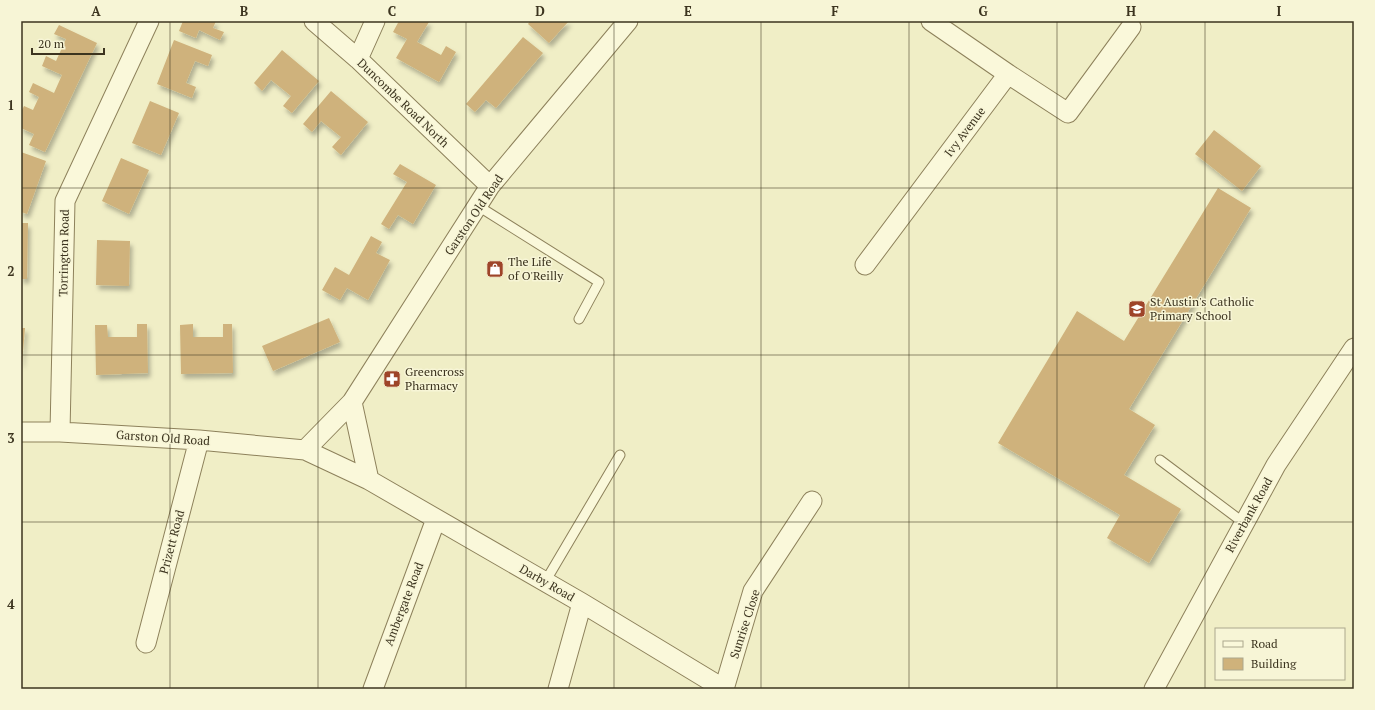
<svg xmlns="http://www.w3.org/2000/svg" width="1375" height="710" font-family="'PT Serif',serif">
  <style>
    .building { fill: #cfb27b; filter: url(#shadow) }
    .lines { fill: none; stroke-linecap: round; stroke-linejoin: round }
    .lane-casing { stroke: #8d815b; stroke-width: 11 }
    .street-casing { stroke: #8d815b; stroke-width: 21 }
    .lane { stroke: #faf8da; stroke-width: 9 }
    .street { stroke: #faf8da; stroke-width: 19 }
    .grid { fill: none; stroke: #3c341f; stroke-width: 1; stroke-opacity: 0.55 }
    .labels { text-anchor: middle; stroke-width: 3; stroke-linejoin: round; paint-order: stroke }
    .street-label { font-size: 12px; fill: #3c341f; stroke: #f7f5d6 }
    .poi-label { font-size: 12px; fill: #3c341f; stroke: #f7f5d6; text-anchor: start }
    .neatline { fill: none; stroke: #3c341f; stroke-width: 1.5 }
    .grid-label { font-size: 13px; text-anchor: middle; font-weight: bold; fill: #3c341f }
  </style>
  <defs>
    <filter id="shadow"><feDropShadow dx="2.5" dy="4.5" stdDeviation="2" flood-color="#0004"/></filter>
  </defs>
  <rect width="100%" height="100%" fill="#f0eec6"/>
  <path class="building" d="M183,21H216L213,28L224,32L220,40L199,30L196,38L179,31Z
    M399,21H426L429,22L417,42L441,55L446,46L456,52L439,82L396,58L407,39L393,32Z
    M530,21H569L549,43L528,24Z
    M59,25L97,43L45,152L29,145L34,134L21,128V112L24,106L33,110L39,97L29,92L33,83L54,93L62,75L42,66L46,56L56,61L66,39L54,34Z
    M523,37L543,53L496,108L486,100L475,112L466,104Z
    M174,40L212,55L208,66L195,61L186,83L196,87L192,98L157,84Z
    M282,50L319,81L292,113L283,106L291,96L271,80L262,91L254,83Z
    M331,91L368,122L341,155L332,147L341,137L321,121L312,132L303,124Z
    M150,101L179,113L161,155L132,143Z
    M1214,130L1261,166L1242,191L1195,154Z
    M21,152L46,161L27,214L21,212Z
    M121,158L149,170L129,214L102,201Z
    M400,164L436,185L413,224L398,215L389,229L381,224L407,182L393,174Z
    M1218,188L1251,208L1129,409L1155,425L1124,475L1181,509L1149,563L1107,538L1120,515L998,443L1077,311L1124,341Z
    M21,223H28L27,279H21Z
    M371,236L382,242L376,253L390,260L368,300L347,288L340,300L322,290L335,267L349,275Z
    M97,240L130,241L129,286L96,285Z
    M329,318L340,342L273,371L262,346Z
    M137,324H147L148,373L96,375L95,325H107L108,337H137Z
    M193,324V337H223V324H232L233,373L181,374L180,325Z
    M21,328H25L22,363H21Z"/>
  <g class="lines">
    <defs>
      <path id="lane" d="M478,206L599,282L579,319
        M1160,460L1244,523
        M545,582L620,455"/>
      <path id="street" d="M314,21L358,59L490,186
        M358,59L375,21
        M1008,74L1068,113L1131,27
        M865,265L1008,74L931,21
        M352,402L369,480
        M21,432H60L199,440L305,450L369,480L582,603L724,689
        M60,432L65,201L149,21
        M305,450L352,402L490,186L628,21
        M146,643L199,440
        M373,689L436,519
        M558,689L582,603
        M724,689L753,591L812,501
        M1154,689L1276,465L1354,348"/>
    </defs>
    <use href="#lane" class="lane-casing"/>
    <use href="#street" class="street-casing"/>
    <use href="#lane" class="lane"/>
    <use href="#street" class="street"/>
  </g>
  <path class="grid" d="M170,21V689M318,21V689M466,21V689M614,21V689M761,21V689M909,21V689M1057,21V689M1205,21V689M21,188H1354M21,355H1354M21,522H1354"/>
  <defs>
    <symbol id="shop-square" viewBox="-11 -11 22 22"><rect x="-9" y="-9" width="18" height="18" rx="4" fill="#9e4429" stroke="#f7f5d6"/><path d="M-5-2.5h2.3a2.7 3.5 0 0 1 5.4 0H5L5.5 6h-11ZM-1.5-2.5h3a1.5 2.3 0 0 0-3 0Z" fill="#fff"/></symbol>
    <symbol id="school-square" viewBox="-11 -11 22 22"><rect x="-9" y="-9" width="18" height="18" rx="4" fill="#9e4429" stroke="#f7f5d6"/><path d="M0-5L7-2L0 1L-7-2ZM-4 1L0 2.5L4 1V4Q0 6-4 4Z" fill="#fff"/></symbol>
    <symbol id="pharmacy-square" viewBox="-11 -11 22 22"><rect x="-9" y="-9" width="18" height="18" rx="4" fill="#9e4429" stroke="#f7f5d6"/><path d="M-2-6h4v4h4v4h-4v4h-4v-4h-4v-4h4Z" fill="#fff"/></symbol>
  </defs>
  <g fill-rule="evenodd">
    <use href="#shop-square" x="485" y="259" width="20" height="20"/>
    <use href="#school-square" x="1127" y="299" width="20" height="20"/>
    <use href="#pharmacy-square" x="382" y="369" width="20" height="20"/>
  </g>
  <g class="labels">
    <g class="street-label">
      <text transform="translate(403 103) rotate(44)" y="4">Duncombe Road North</text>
      <text transform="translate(965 132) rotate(-53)" y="4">Ivy Avenue</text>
      <text transform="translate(474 215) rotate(-56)" y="4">Garston Old Road</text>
      <text transform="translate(64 253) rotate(-89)" y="4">Torrington Road</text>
      <text transform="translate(163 438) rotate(4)" y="4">Garston Old Road</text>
      <text transform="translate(1249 515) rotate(-61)" y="4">Riverbank Road</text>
      <text transform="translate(172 542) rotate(-75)" y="4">Prizett Road</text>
      <text transform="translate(547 583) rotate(30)" y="4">Darby Road</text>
      <text transform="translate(404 604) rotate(-69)" y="4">Ambergate Road</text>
      <text transform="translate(745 624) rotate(-72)" y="4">Sunrise Close</text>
    </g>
    <g class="poi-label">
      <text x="508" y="266">The Life<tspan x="508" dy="14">of O'Reilly</tspan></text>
      <text x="1150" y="306">St Austin's Catholic<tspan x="1150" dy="14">Primary School</tspan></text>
      <text x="405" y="376">Greencross<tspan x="405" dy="14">Pharmacy</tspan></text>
    </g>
  </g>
  <rect width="1375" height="710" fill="none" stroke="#f7f5d6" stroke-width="44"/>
  <rect x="1215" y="628" width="130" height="52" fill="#f7f5d6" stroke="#aca88d"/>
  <rect x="1223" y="641" width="20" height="6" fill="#faf8da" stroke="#aca88d"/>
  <text x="1251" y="648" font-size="12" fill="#3c341f">Road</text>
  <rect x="1223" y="658" width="20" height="12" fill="#cfb27b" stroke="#aca88d"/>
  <text x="1251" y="668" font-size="12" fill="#3c341f">Building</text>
  <path d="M32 48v6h72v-6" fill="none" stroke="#3c341f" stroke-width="2"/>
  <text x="38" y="48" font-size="12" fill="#3c341f" stroke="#f7f5d6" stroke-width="3" paint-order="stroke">20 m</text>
  <rect x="22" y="22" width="1331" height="666" class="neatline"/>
  <g class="grid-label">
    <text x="96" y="16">A</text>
    <text x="244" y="16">B</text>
    <text x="392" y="16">C</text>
    <text x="540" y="16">D</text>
    <text x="688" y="16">E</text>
    <text x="835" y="16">F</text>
    <text x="983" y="16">G</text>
    <text x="1131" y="16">H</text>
    <text x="1279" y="16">I</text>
    <text x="11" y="110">1</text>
    <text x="11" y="276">2</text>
    <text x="11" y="443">3</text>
    <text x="11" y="609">4</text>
  </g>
</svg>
